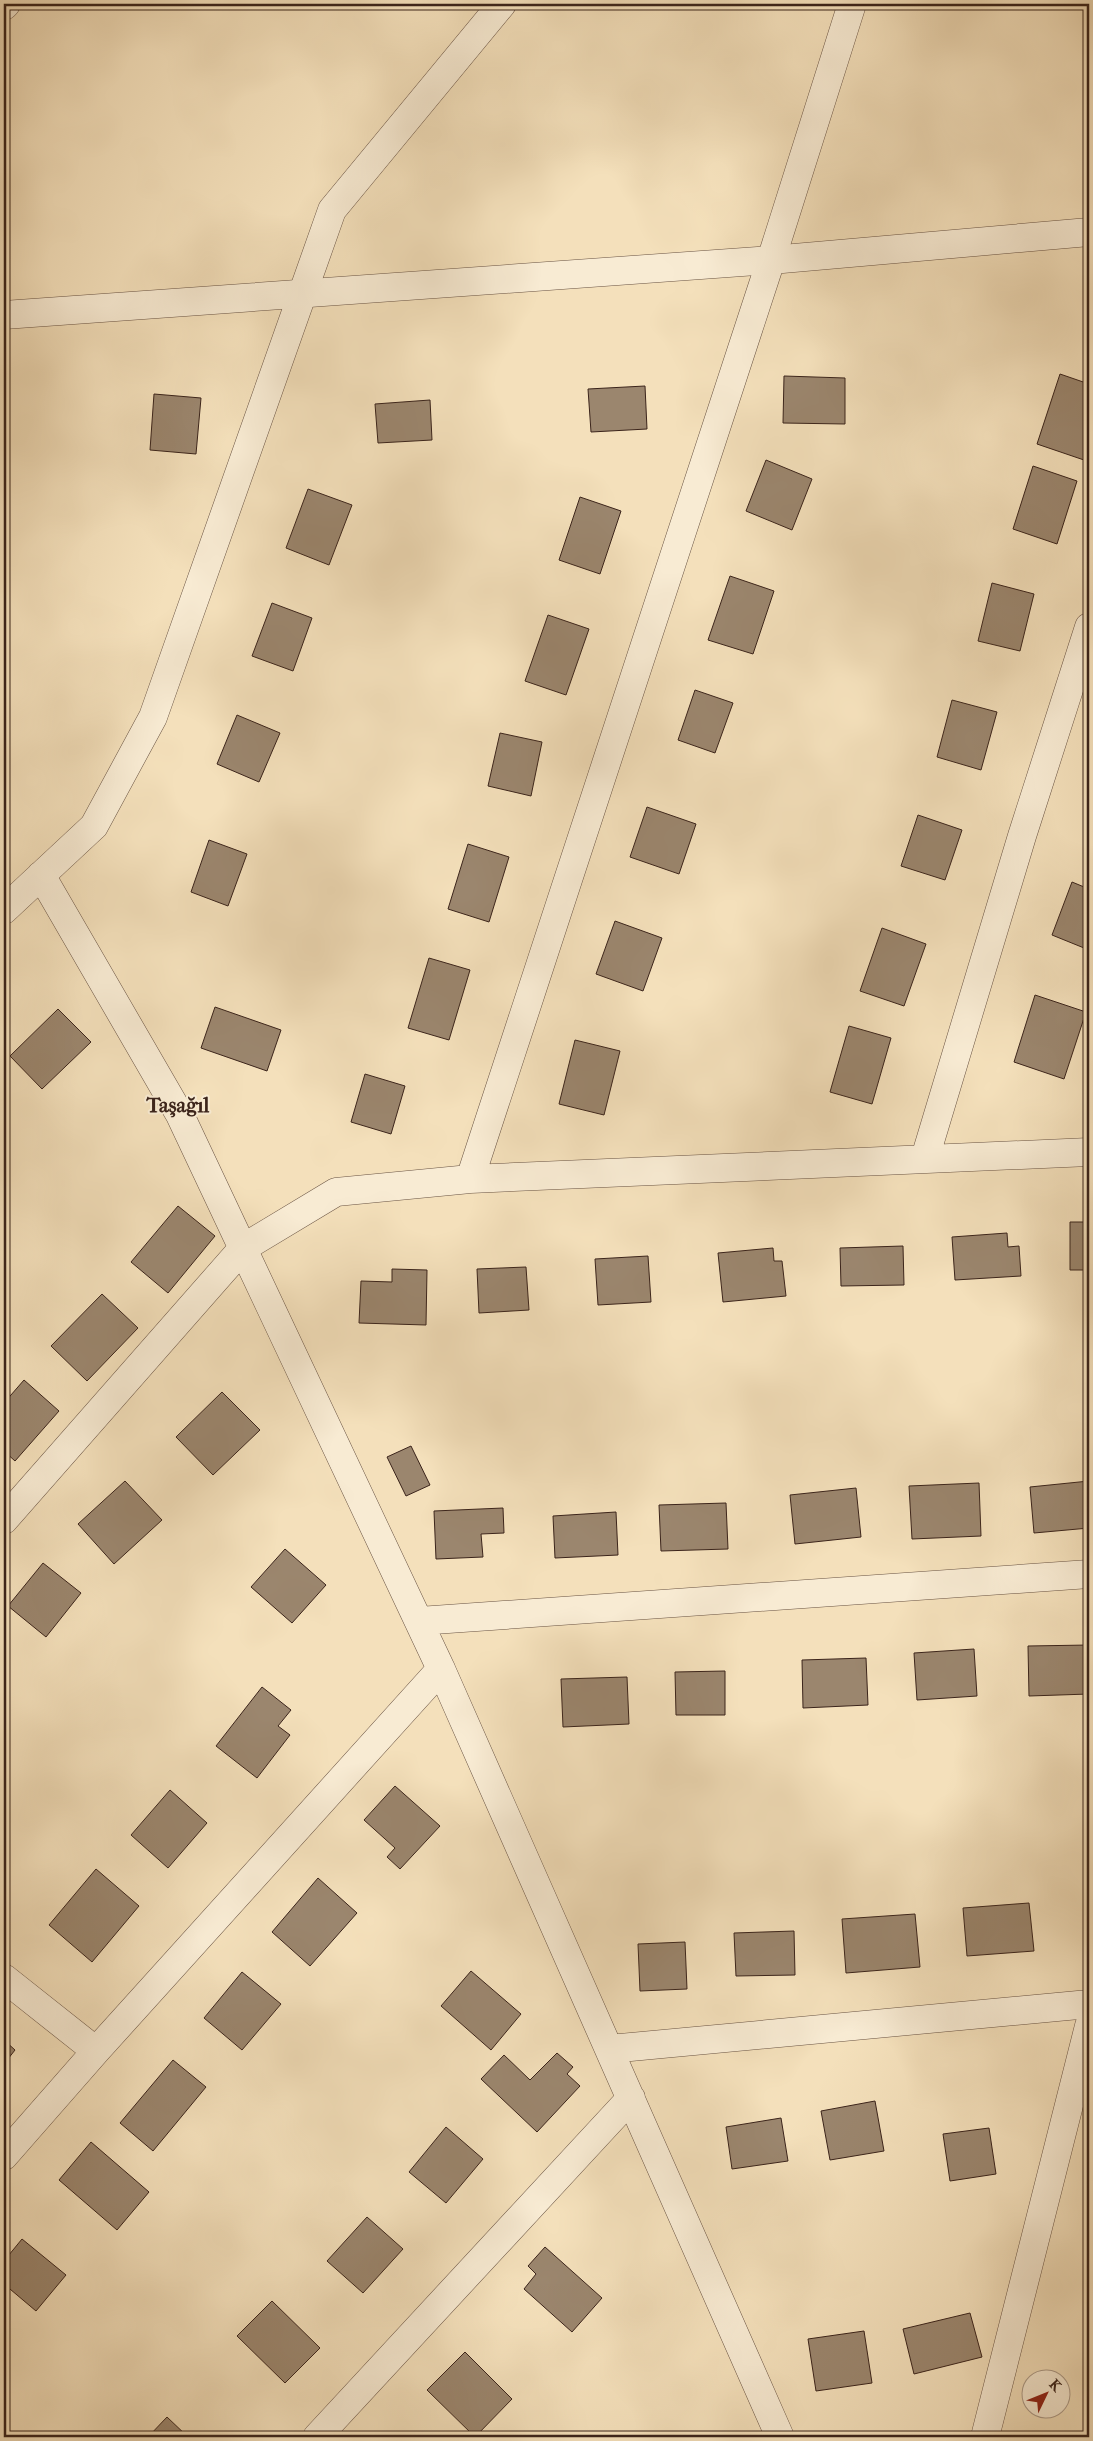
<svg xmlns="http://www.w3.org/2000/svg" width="1093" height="2441" font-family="'IM FELL French Canon',serif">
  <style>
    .building { fill: #9b866e; stroke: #3b241b }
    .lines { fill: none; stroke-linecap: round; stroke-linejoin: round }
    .minor-casing { stroke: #695343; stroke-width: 29 }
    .tertiary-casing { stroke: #695343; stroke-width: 29 }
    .minor { stroke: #f8ebd3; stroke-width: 28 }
    .tertiary { stroke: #f8ebd3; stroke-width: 28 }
    .labels { text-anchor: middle; stroke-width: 4; stroke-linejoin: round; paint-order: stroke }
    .district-label { font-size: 21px; font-weight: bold; fill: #3b241b; stroke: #f8ebd3 }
  </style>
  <rect width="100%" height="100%" fill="#f4e0bb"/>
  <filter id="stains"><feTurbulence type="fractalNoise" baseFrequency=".004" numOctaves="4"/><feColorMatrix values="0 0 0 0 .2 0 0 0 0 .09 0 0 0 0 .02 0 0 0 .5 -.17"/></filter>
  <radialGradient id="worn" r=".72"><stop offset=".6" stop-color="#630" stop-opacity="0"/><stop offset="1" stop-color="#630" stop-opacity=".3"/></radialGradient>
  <path class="building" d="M1060,374L1089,384V445L1084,460L1037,444Z
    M784,376L845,378V424L783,423Z
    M645,386L647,429L591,432L588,389Z
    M154,394L201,398L196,454L150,450Z
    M430,400L432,440L378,443L375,404Z
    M766,460L812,479L792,530L746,511Z
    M1033,466L1077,481L1057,544L1013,529Z
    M308,489L352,505L329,565L286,548Z
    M580,497L621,511L600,574L559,560Z
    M730,576L774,591L753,654L708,640Z
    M992,583L1034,594L1020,651L978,641Z
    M272,603L312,618L293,671L252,656Z
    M548,615L589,629L566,695L525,681Z
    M695,690L733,703L715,753L678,740Z
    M952,700L997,712L981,770L937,757Z
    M237,715L280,733L259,782L217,764Z
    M500,733L542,742L531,796L488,786Z
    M647,807L696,824L679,874L630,857Z
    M918,815L962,830L945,880L901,866Z
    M209,840L247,854L228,906L191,892Z
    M468,844L509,857L489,922L448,909Z
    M1072,882L1089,889V950L1052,935Z
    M615,921L662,938L643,991L596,974Z
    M882,928L926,944L904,1006L860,991Z
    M429,958L470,970L449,1040L408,1028Z
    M1035,995L1086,1012L1064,1079L1014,1062Z
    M215,1007L281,1030L267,1071L201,1048Z
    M58,1009L91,1042L42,1089L10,1056Z
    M849,1026L891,1038L872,1104L830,1092Z
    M575,1040L620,1051L604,1115L559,1104Z
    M365,1074L405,1086L391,1134L351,1122Z
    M178,1206L215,1236L168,1293L131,1262Z
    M1070,1222H1089V1270H1070Z
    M1007,1233L1008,1247L1019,1246L1021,1276L955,1280L952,1237Z
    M903,1246L904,1285L841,1286L840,1248Z
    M773,1248L774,1261H782L786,1296L723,1302L718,1253Z
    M648,1256L651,1302L598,1305L595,1259Z
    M526,1267L529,1310L479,1313L477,1269Z
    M392,1269L427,1270L426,1325L359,1323L361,1281L392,1282Z
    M102,1294L138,1328L87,1381L51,1346Z
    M24,1380L59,1411L15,1461L4,1451V1403Z
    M222,1392L260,1430L213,1475L176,1437Z
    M411,1446L430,1485L406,1496L387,1457Z
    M125,1481L162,1520L114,1564L78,1524Z
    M1089,1481V1528L1034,1533L1030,1487Z
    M979,1483L981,1536L912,1539L909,1486Z
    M856,1488L861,1537L795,1544L790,1495Z
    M726,1503L728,1549L661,1551L659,1505Z
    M503,1508L504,1533L481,1534L483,1557L436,1559L434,1511Z
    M616,1512L618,1555L555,1558L553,1516Z
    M285,1549L326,1585L292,1623L251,1587Z
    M43,1563L81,1593L46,1637L8,1606Z
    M1089,1645V1694L1029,1696L1028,1646Z
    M974,1649L977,1696L917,1700L914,1653Z
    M866,1658L868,1705L803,1708L802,1660Z
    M725,1671V1715H676L675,1672Z
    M627,1677L629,1724L563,1727L561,1679Z
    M262,1687L291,1710L278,1726L290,1735L257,1778L216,1746Z
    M395,1786L440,1826L400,1869L387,1857L395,1848L364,1820Z
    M170,1790L207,1823L168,1868L131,1835Z
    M96,1869L139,1906L92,1962L49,1925Z
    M318,1878L357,1913L310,1966L272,1932Z
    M1029,1903L1034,1951L967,1956L963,1908Z
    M915,1914L920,1967L846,1973L842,1919Z
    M794,1931L795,1975L736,1976L734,1933Z
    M685,1942L687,1989L640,1991L638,1944Z
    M471,1971L521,2014L491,2050L441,2006Z
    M242,1972L281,2004L242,2050L204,2018Z
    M4,2040L15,2050L4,2064Z
    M557,2053L573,2067L567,2074L580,2086L537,2132L481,2079L504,2055L530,2080Z
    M173,2060L206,2087L153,2151L120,2123Z
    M875,2101L884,2151L830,2160L821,2111Z
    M781,2118L788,2161L732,2169L726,2127Z
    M446,2127L483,2159L446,2203L409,2172Z
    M989,2128L996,2174L950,2181L943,2134Z
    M91,2142L149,2192L117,2230L59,2180Z
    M367,2217L403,2249L363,2293L327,2261Z
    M22,2239L66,2275L36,2311L4,2284V2261Z
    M545,2247L602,2298L572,2332L524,2289L536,2274L528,2266Z
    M272,2301L320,2348L285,2383L237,2336Z
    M970,2313L982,2357L914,2374L903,2329Z
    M864,2331L872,2383L816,2391L808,2339Z
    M465,2352L512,2399L475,2437L427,2390Z
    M167,2417L188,2437H148Z"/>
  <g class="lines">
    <defs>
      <path id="minor" d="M4,6L6,4
        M41,875L180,1115L441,1669L780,2437
        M4,910L94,826L153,717L332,210L502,4
        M925,1158L1022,836L1089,627
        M470,1179L771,260L852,4
        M4,1520L243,1248L336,1192L470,1179L1089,1152
        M419,1621L1089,1574
        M4,1978L96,2051
        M609,2049L1089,2004
        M4,2156L96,2051L441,1669
        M317,2437L631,2098
        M985,2437L1089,2026"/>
      <path id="tertiary" d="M4,315L771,260L1089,232"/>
    </defs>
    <use href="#minor" class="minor-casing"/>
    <use href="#tertiary" class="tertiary-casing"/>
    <use href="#minor" class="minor"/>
    <use href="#tertiary" class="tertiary"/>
  </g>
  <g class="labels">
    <g class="district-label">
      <text x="178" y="1112">Taşağıl</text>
    </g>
  </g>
  <rect width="1093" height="2441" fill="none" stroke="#f4e0bb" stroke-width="20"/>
  <rect x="5" y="5" width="1083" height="2431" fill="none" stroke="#3b241b" stroke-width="2.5"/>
  <rect x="10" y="10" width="1073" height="2421" fill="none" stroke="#3b241b"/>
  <g transform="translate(1046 2394) rotate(47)"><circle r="24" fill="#f8ebd3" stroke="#ac9b89"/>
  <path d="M0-4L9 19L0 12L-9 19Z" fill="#8f2418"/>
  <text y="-8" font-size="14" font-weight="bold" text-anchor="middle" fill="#3b241b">K</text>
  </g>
  <rect width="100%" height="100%" filter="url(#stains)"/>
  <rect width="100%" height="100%" fill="url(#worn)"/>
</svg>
